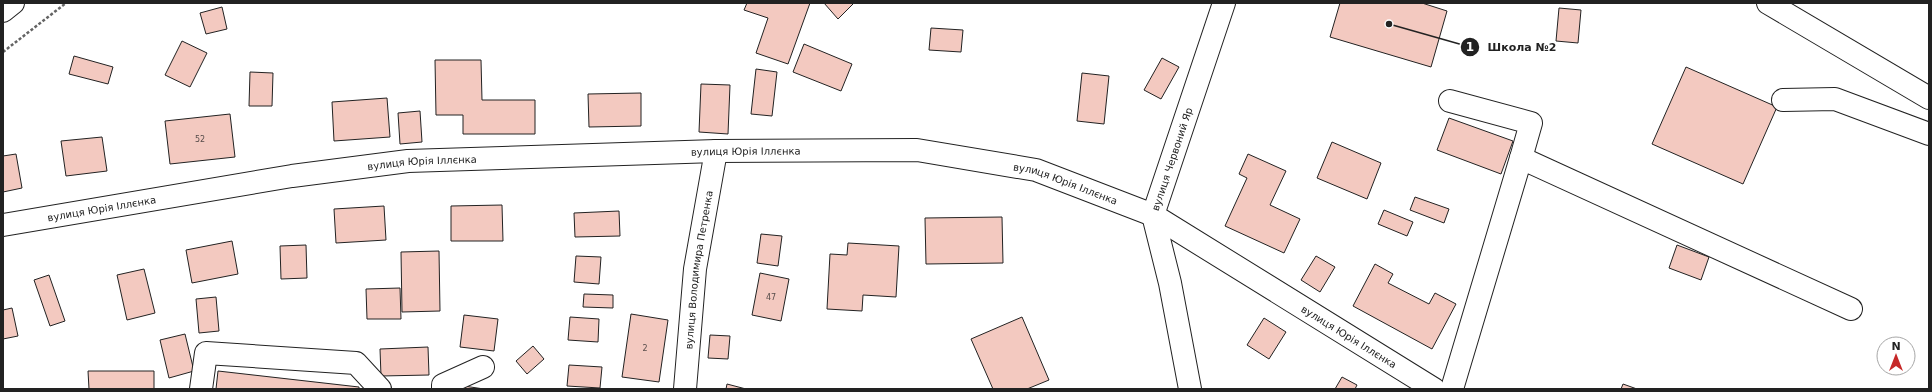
<svg xmlns="http://www.w3.org/2000/svg" width="1932" height="392" font-family="'DejaVu Sans',sans-serif">
  <style>
    .building { fill: #f3c9c0; stroke: #222 }
    .lines { fill: none; stroke-linecap: round; stroke-linejoin: round }
    .minor-casing { stroke: #222; stroke-width: 24 }
    .major-casing { stroke: #222; stroke-width: 24 }
    .path { stroke: #646464; stroke-width: 2.5; stroke-dasharray: 3 2; stroke-linecap: butt }
    .minor { stroke: #fff; stroke-width: 22 }
    .major { stroke: #fff; stroke-width: 22 }
    .labels { text-anchor: middle; stroke-width: 3; stroke-linejoin: round; paint-order: stroke }
    .number-label { font-size: 8px; fill: #564c4a }
    .street-label { font-size: 10px; fill: #222; stroke: #fff }
    .leader { fill: none; stroke: #222; stroke-width: 1.5 }
    .callout-dot { fill: #222; stroke: #fff; stroke-width: 1.5 }
    .mark-label { font-size: 12px; text-anchor: middle; font-weight: bold; fill: #fff }
    .callout-label { font-size: 11px; text-anchor: middle; font-weight: bold; fill: #222; stroke: #fff; stroke-width: 3; stroke-linejoin: round; paint-order: stroke }
  </style>
  <rect width="100%" height="100%" fill="#fff"/>
  <path class="building" d="M747,3H810L788,64L756,53L768,18L744,10Z
    M824,3H852L853,4L838,19Z
    M1340,3H1422L1447,11L1431,67L1330,37Z
    M222,7L227,29L206,34L200,13Z
    M1559,8L1581,10L1578,43L1556,41Z
    M931,28L963,30L961,52L929,50Z
    M182,41L207,53L190,87L165,75Z
    M804,44L852,64L841,91L793,72Z
    M74,56L113,67L108,84L69,74Z
    M1162,58L1179,67L1161,99L1144,90Z
    M435,60H481L482,100H535V134H463V115H436Z
    M1686,67L1777,107L1743,184L1652,144Z
    M756,69L777,72L772,116L751,114Z
    M250,72L273,73L272,106H249Z
    M1082,73L1109,76L1104,124L1077,121Z
    M701,84L730,85L728,134L699,132Z
    M641,93V126L589,127L588,94Z
    M387,98L390,137L334,141L332,102Z
    M420,111L422,142L400,144L398,113Z
    M230,114L235,157L170,164L165,121Z
    M1449,118L1513,141L1501,174L1437,150Z
    M102,137L107,171L66,176L61,141Z
    M1332,142L1381,163L1367,199L1317,178Z
    M16,154L22,188L3,192V156Z
    M1248,154L1286,171L1270,205L1300,219L1284,253L1225,226L1247,178L1239,174Z
    M1415,197L1449,209L1444,223L1410,210Z
    M502,205L503,241H451V206Z
    M384,206L386,240L336,243L334,209Z
    M1384,210L1413,222L1407,236L1378,224Z
    M619,211L620,236L575,237L574,213Z
    M1002,217L1003,263L926,264L925,218Z
    M761,234L782,236L778,266L757,263Z
    M232,241L238,274L192,283L186,250Z
    M848,243L899,246L896,297L863,295L862,311L827,309L830,254L847,255Z
    M306,245L307,278L281,279L280,246Z
    M1677,245L1709,257L1701,280L1669,268Z
    M439,251L440,311L402,312L401,252Z
    M576,256L601,257L599,284L574,282Z
    M1316,256L1335,267L1320,292L1301,280Z
    M1375,264L1393,274L1388,283L1429,304L1435,293L1456,304L1432,349L1353,306Z
    M144,269L155,313L127,320L117,275Z
    M760,273L789,279L781,321L752,315Z
    M49,275L65,321L50,326L34,280Z
    M400,288L401,319H367L366,289Z
    M584,294L613,295V308L583,307Z
    M216,297L219,331L199,333L196,299Z
    M12,308L18,336L3,339V310Z
    M631,314L668,320L659,382L622,377Z
    M464,315L498,319L494,351L460,347Z
    M570,317L599,319L598,342L568,340Z
    M1022,317L1049,380L1027,389H993L971,339Z
    M1264,318L1286,332L1269,359L1247,345Z
    M185,334L194,371L169,378L160,340Z
    M710,335L730,336L728,359L708,358Z
    M533,346L544,359L527,374L516,361Z
    M428,347L429,375L381,376L380,349Z
    M569,365L602,367L600,388L567,386Z
    M88,371H154V389H89Z
    M218,371L359,387V389H216Z
    M1342,377L1357,385L1355,389H1335Z
    M727,384L746,389H726Z
    M1623,384L1637,389H1621Z
    M457,385L484,389H456Z"/>
  <g class="lines">
    <defs>
      <g id="minor">
        <path d="M1768,3L1929,98"/>
        <path d="M1783,100L1835,99L1929,134"/>
        <path d="M1450,101L1531,123L1521,158"/>
        <path id="s1" d="M3,225L292,176L408,161L716,151L917,150L1036,170L1153,215L1434,389"/>
        <path d="M201,389L206,353L356,363L380,389"/>
        <path d="M443,389V385L483,367"/>
        <path id="s2" d="M685,389L695,269L716,151"/>
        <path id="s3" d="M1190,389L1170,283L1153,215L1224,3"/>
        <path d="M1452,389L1521,158L1851,309"/>
      </g>
      <path id="major" d="M3,11L13,3"/>
    </defs>
    <use href="#minor" class="minor-casing"/>
    <use href="#major" class="major-casing"/>
    <path class="path" d="M3,52L66,3"/>
    <use href="#minor" class="minor"/>
    <use href="#major" class="major"/>
  </g>
  <g class="labels">
    <g class="number-label">
      <text x="200" y="142">52</text>
      <text x="771" y="300">47</text>
      <text x="645" y="351">2</text>
    </g>
    <g class="street-label">
      <text dy="4" stroke="none"><textPath href="#s1" startOffset="748">вулиця Юрія Іллєнка</textPath></text>
      <text dy="4" stroke="none"><textPath href="#s3" startOffset="237">вулиця Червоний Яр</textPath></text>
      <text dy="4" stroke="none"><textPath href="#s1" startOffset="424">вулиця Юрія Іллєнка</textPath></text>
      <text dy="4" stroke="none"><textPath href="#s1" startOffset="1072">вулиця Юрія Іллєнка</textPath></text>
      <text dy="4" stroke="none"><textPath href="#s1" startOffset="100">вулиця Юрія Іллєнка</textPath></text>
      <text dy="4" stroke="none"><textPath href="#s2" startOffset="120">вулиця Володимира Петренка</textPath></text>
      <text dy="4" stroke="none"><textPath href="#s1" startOffset="1396">вулиця Юрія Іллєнка</textPath></text>
    </g>
  </g>
  <path class="leader" d="M1389 24L1470 47"/>
  <g class="callout-dot">
    <circle cx="1389" cy="24" r="4"/>
    <circle cx="1470" cy="47" r="10"/>
  </g>
  <g class="mark-label">
    <text x="1470" y="51">1</text>
  </g>
  <g class="callout-label">
    <text x="1522" y="51">Школа №2</text>
  </g>
  <rect width="1932" height="392" fill="none" stroke="#222222" stroke-width="8"/>
  <g transform="translate(1896 356)"><circle r="19" fill="#ffffff" stroke="#a7a7a7"/>
  <path d="M0-3L7 15L0 10L-7 15Z" fill="#c62828"/>
  <text y="-6" font-size="11" font-weight="bold" text-anchor="middle" fill="#222222">N</text>
  </g>
</svg>
